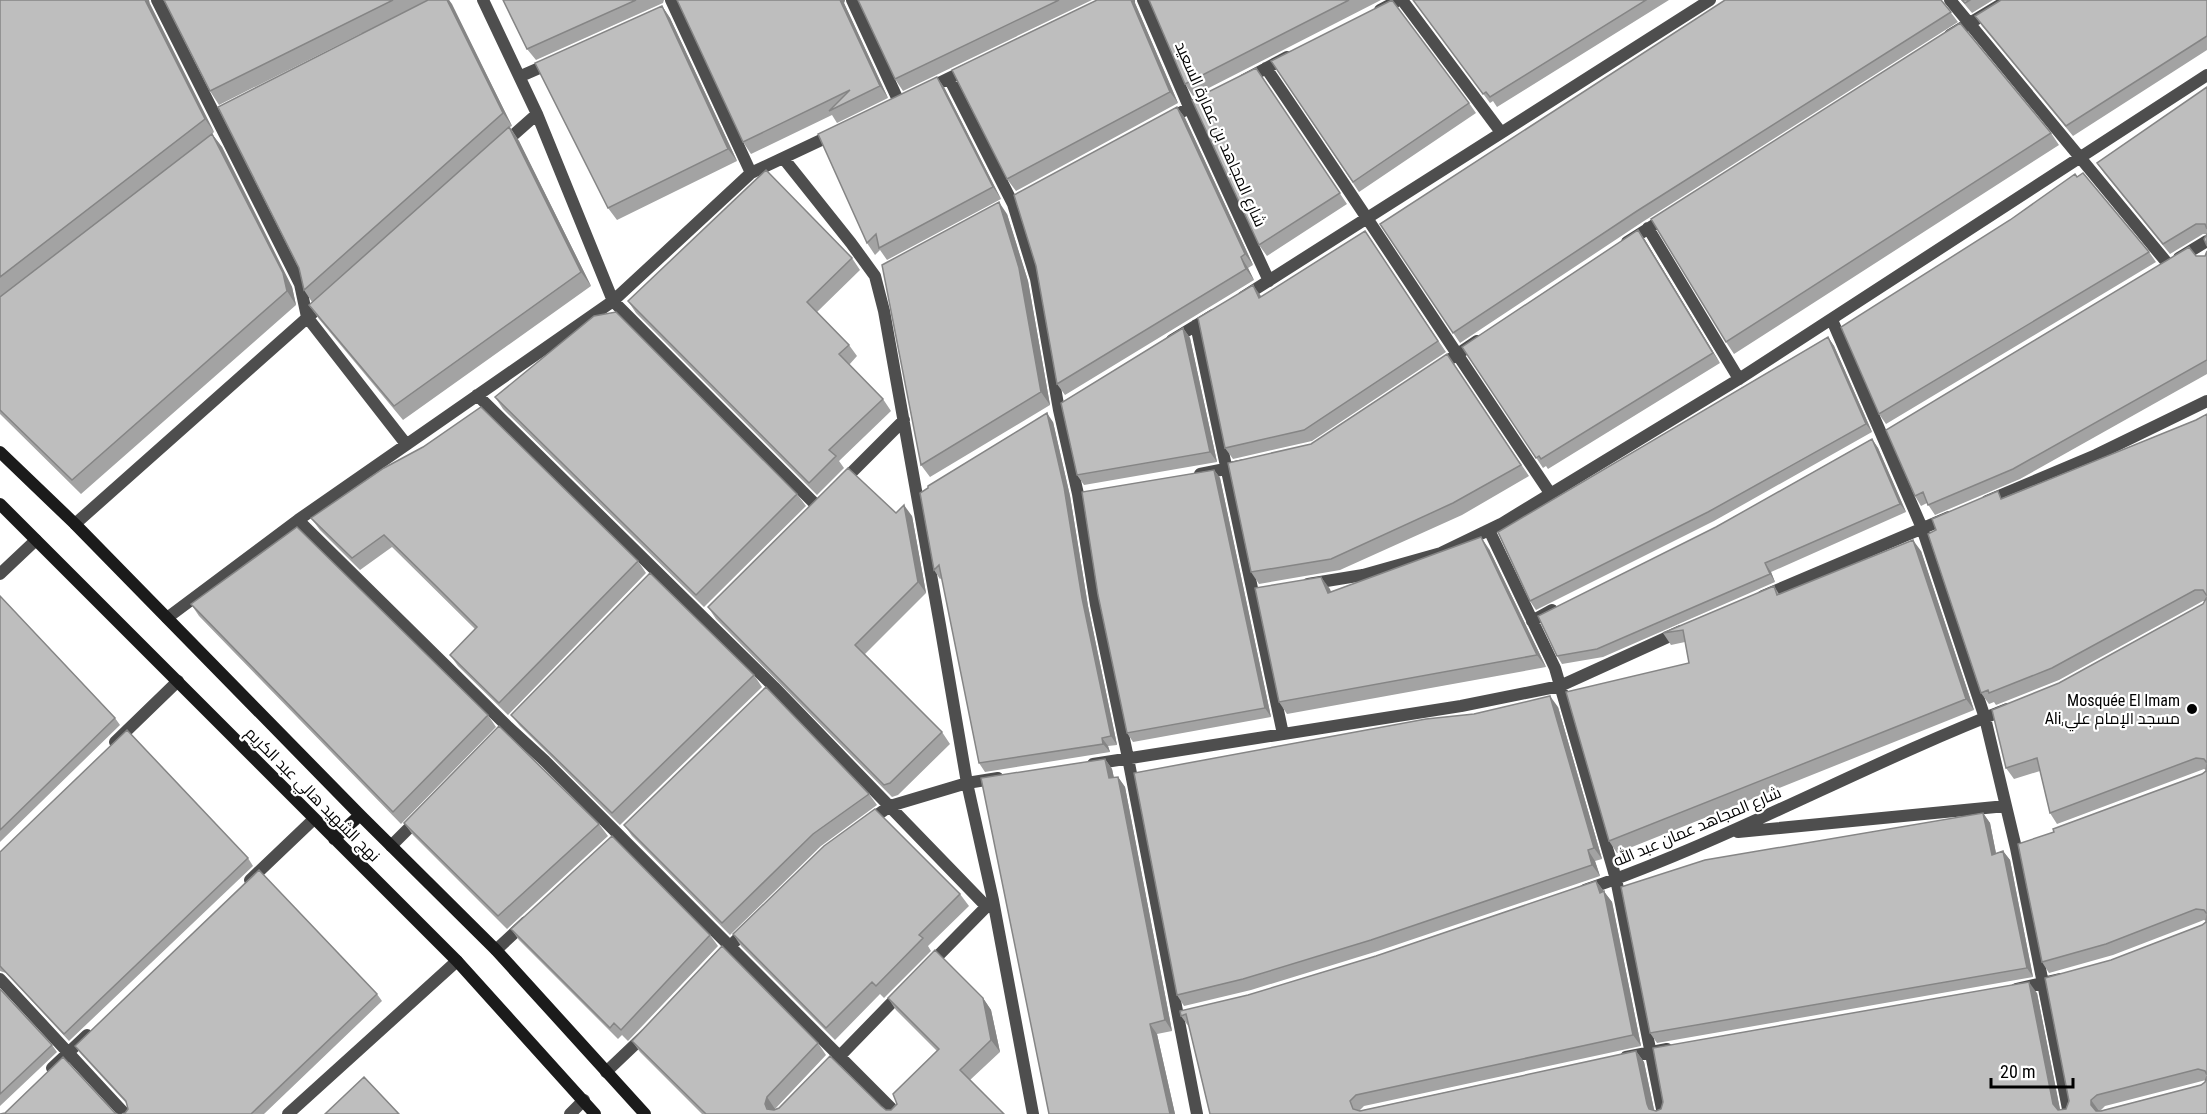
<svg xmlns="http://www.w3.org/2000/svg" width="2207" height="1114" font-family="'Roboto Condensed',Cairo,sans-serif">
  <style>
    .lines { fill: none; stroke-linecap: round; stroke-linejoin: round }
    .street { stroke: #4e4e4e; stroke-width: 12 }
    .secondary { stroke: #1b1b1b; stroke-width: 12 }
    .wall { fill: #a3a3a3; fill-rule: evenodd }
    .shaded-wall { fill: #858585 }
    .building { fill: #bebebe; stroke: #858585; stroke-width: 1.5 }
    .poi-dot { fill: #000; stroke: #fff; stroke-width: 2 }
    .labels { text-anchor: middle; stroke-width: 4.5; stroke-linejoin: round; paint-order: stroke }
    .street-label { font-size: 16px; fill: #000; stroke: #fff }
    .poi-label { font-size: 16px; fill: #000; stroke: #fff; text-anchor: end }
  </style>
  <rect width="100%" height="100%" fill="#fff"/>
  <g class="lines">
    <path class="street" d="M157,0L300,284L307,317L406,444
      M483,0L537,114L613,301L817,506
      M671,0L751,173
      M852,0L899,102
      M1143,0L1189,107L1269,281
      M1402,0L1500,131
      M1950,0L2168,264
      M1380,10L1399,0
      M1950,35L2008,0
      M1266,68C1362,209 1455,352 1550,493
      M521,76L553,62
      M949,78L1013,204L1036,279L1059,410L1078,494L1096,605L1128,758L1197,1114
      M1244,80L1287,57
      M927,89L968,69
      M1167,120L1209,97
      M502,145L537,114
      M784,159L851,243L875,276L884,311L940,625L967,783L993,900L1033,1114
      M1648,228L1739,379
      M1627,242L1668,216
      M2179,258L2207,241
      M1243,297L1710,0
      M1832,320L1922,528L1985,718L2016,848L2069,1114
      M1196,325L1283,734
      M1172,340L1213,315
      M1437,368L1477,341
      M477,395L774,687L986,906
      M1200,474L1245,465
      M841,483L904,420
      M1987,501L2096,455L2207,401
      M298,520L508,727L545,761L897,1114
      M75,524L325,302
      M1489,530L1555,668L1616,879L1663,1114
      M0,574L36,540
      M1308,584L1363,575L1441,553L1501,524L1739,379L2207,75
      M1763,596L1949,517
      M167,618L298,520L613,301L751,173L836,133
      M1532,621L1552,610
      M115,742L178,681
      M1093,764L1461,706L1560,686L1681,631
      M866,823L890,806L967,783L998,778
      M1738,832L2006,806
      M391,846L418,819
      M250,880L314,819
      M1585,890C1730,840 1865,764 2007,709
      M496,950L526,922
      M716,961L748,928
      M928,966L991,902
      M0,979L125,1114
      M2016,989L2060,979
      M1626,1057L1667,1049
      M833,1063L903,991
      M52,1068L87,1035
      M606,1072L646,1034
      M288,1114L457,961
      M570,1114L584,1100"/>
    <path class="secondary" d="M0,452L75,524L360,815L496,950L645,1114
      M0,504L457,961L595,1114
      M334,839L360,815"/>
  </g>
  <path class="wall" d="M0,0L150,4L214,132L212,134L222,147L292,287L296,305L81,494L0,414Z
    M164,0H449L512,126L510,127L519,141L591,286L403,420L319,319L309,305L312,302L304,290L362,33L219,105L210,91Z
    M503,0H664L663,3L536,60L527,49Z
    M677,0H845L844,3L888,98L837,123L832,115L751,154L743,142Z
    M858,0H1092L903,91L895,79Z
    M1149,0H1381L1193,96L1185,84Z
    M1413,0H1669L1497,107L1493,101L1490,103Z
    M1961,0H1993L1972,13Z
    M2207,0V50L2073,136L1982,26L1975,16Z
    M1942,1L1958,22L1644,221L1460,343L1380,224Z
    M1135,3L1178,103L1016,191L1007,179Z
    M662,6L670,18L737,161L617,220L608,208Z
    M1271,61L1469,103L1476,113L1359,192Z
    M1256,68L1347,204L1267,256L1259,245Z
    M937,77L945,89L1001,199L887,260L880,250L875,255L867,243Z
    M2207,87V246V234H2203L2170,254L2104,173L2097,163Z
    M1177,107L1185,118L1253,265L1248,268L1254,280L1065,395L1057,384Z
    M2051,133L2059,145L1734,354L1726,342Z
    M1007,214L1028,281L1050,405L930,477L921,465Z
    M2010,220L2149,252L2156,262L1886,424L1879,414Z
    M1638,230L1645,240L1720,363L1548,469L1546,466L1543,468L1462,347Z
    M1365,231L1446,352L1312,441L1233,459L1225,448L1261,297Z
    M2207,251V374L2020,479L1935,515L1927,503L1921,506L1915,496L2196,256H2205Z
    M852,258L860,270L817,312L849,345L857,356L849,365L883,399L891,411L839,461L844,468L817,495L636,313L628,301Z
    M1183,328L1190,338L1217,462L1084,485L1077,475Z
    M1828,337L1834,346L1872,432L1714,521L1536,610L1530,601Z
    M1447,354L1529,476L1462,515L1340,570L1259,584L1251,572L1311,444Z
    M495,397L797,494L806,506L704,607L503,409Z
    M2207,414V1114H1210L1189,1027L1181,1016L1376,956L1596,881L1612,902L1641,1046L1364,1106L1359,1111L1636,1051L1644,1062L1654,1110L1656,1111L2037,993L2060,1110L2066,1109L2111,960L2202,925L2206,921L2204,920L2113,955L2049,973L2042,962L2054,832L2202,774L2206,770L2204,769L2057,824L2050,813L2040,771L2014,779L2006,768L2059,683L2203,604L2205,601H2203L2059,680L1996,705L1994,702L1989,704L1981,693L1936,530L2002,498L2196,420ZM2206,1080L2205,1082L2201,1085L2100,1111L2105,1106Z
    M1053,422L1070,496L1088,606L1117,745L1108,746L1110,752L985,772L979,763L942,578L940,579L934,570Z
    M1872,439L1878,448L1906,512L1771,572L1775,582L1603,657L1562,664L1557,656L1716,527Z
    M1214,470L1220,478L1271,717L1133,742L1127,733Z
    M896,513L912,516L926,593L865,654L942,732L950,744L898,795L892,797L716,619L708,607Z
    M311,518L638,561L646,573L508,715L458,666L450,655L475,629L392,547L360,570L320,530Z
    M1489,549L1546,667L1287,714L1279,702L1321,577L1331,592Z
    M1921,551L1974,710L1617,853L1609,841L1689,663L1685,642L1671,645L1663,633L1774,586L1779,594Z
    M0,596L115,718L120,725L0,842Z
    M191,604L488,715L496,727L401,824L199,616Z
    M754,675L762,687L620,825L520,726L511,715Z
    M1558,707L1602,859L1595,861L1600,876L1378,951L1251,990L1184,1006L1177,995Z
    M1105,759L1112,769L1114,778L1118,777L1125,787L1172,1031L1157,1034L1175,1114H1049Z
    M869,794L877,805L821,846L730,935L632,836L624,825Z
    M1983,813L1990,823L1996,853L2003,851L2010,860L2033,977L1657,1043L1650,1033Z
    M404,823L599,824L608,836L507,929L413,835Z
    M0,852L248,858L253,866L69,1041L6,973L0,971Z
    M960,894L969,906L928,946L931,951L884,998L880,994L835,1040L741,946L733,934Z
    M511,929L710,935L718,946L628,1041L622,1035L618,1039L519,940Z
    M0,989L52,1045L57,1052L0,1106Z
    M377,994L382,1001L264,1114H122L125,1113L128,1109L127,1104L80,1053L75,1046Z
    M888,998H983L991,1010L1000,1052L970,1080L1004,1114H702L640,1052L632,1041L818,1043L826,1055L775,1109L774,1110L779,1108L881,1106L886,1110H891L937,1051L896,1010Z"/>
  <path class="shaded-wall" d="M145,0H149L150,4L214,132L205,119Z
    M447,0H449L452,4L512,126L503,113Z
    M840,0H845L844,3L888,98L880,86Z
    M1131,0H1135V3L1178,103L1170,92Z
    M662,6L670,18L737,161L728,149Z
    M937,77L945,89L1001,199L993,187Z
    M1177,107L1185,118L1253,265L1245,254Z
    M509,127L519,141L591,286L581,272Z
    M212,134L222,147L292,287L296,305L287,291Z
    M999,202L1007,214L1028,281L1050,405L1041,392Z
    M1638,230L1645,240L1720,363L1713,353Z
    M1241,257L1248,268L1254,280L1246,269Z
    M1253,285L1261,296L1267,309L1259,298Z
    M1183,328L1190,338L1217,462L1210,452Z
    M1828,337L1834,346L1872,432L1866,424Z
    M1047,413L1053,422L1070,496L1088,606L1117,745L1111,736L1082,598Z
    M1872,439L1878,448L1906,512L1900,504Z
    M1214,470L1220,478L1271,717L1265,708Z
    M904,505L912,516L926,593L918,582Z
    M1481,537L1489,549L1546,667L1537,655Z
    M1913,540L1921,551L1974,710L1966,699Z
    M1765,563L1771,572L1775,582L1770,574Z
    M1321,577L1330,589L1336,605L1328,593Z
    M1550,696L1558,707L1602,859L1594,848Z
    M1102,738L1108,746L1110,752L1103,744Z
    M1105,759L1112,769L1116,788L1109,778Z
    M1118,777L1125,787L1172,1031L1165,1020Z
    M1983,813L1990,823L1998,864L1992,855Z
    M1588,850L1595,861L1600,876L1592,865Z
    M2003,851L2010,860L2033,977L2027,968Z
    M1596,881L1612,902L1641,1046L1633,1035Z
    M2029,982L2037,993L2061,1114L2053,1104Z
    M983,998L991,1010L1000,1052L991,1040Z
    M1150,1024L1157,1034L1175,1114H1170Z
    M1636,1051L1644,1062L1655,1114H1653L1647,1104Z
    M767,1097L775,1109L773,1114H771L765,1104Z
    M2091,1100L2099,1111V1114L2091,1105Z"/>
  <path class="building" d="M0,0H145L205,119L0,277Z
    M164,0H393L210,91Z
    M428,0H447L503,113L304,290L299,268L218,107Z
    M503,0H636L527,49Z
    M677,0H840L880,86L829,111L850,90L743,142Z
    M858,0H1059L895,79Z
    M1097,0H1131L1170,92L1007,179L952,70Z
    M1149,0H1349L1185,84Z
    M1392,0L1469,103L1353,182L1271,61Z
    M1413,0H1646L1490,97L1486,92L1483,94Z
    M1725,0H1941L1951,12L1637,211L1453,333L1380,224Z
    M1962,0H1970L1965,3Z
    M2001,0H2207V36L2066,126L1975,16Z
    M662,6L728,149L608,208L535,63Z
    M1960,23L2051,133L1726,342L1651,219Z
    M1256,68L1340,193L1259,245L1192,100Z
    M937,77L993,187L879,248L876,234L867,243L818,134Z
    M2207,87V229L2205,224H2196L2163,244L2097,163Z
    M1177,107L1245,254L1241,257L1246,269L1057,384L1036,266L1014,195Z
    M509,127L581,272L394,406L309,305Z
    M212,134L283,273L287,291L72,480L0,410V297Z
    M766,170L852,258L807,302L849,345L839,354L883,399L829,450L836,456L809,483L628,301Z
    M2083,173L2149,252L1879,414L1841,327L2010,220L2075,174L2077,177Z
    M999,202L1019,268L1041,392L921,465L882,265Z
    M1638,230L1713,353L1541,459L1539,456L1536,458L1462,347Z
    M1365,231L1438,341L1304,430L1225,448L1198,318L1253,285L1259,298Z
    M2207,234V246L2204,239Z
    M2189,247L2196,256H2205L2207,251V360L2013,469L1928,505L1923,492L1915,496L1886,430Z
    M616,312L797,494L696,595L495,397L594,316Z
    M1183,328L1210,452L1077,475L1061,403Z
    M1828,337L1866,424L1708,512L1530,601L1498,532Z
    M1447,354L1521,465L1453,503L1331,559L1251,572L1228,463L1311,444Z
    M481,407L638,561L499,703L450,655L477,627L435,585L384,535L352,558L311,518L384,468L423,447Z
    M1047,413L1064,487L1082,598L1111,736L1102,738L1103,744L979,763L939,565L934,570L920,493L928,488V486Z
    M2207,414V596L2203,590H2195L2052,668L1989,693L1988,690L1981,693L1928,534L1936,530L1932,519L1998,491L2001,499L2196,420Z
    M1872,439L1900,504L1765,563L1770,574L1597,649L1557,656L1538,616L1716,527Z
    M848,468L896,513L904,505L918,582L855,645L942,732L890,783L884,785L708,607Z
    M1214,470L1265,708L1127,733L1098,595L1082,492Z
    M297,527L488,715L393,812L191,604Z
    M1481,537L1537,655L1279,702L1255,588L1321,577L1328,593Z
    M1913,540L1966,699L1609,841L1566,692L1689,663L1683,630L1663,633L1774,586L1777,595Z
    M650,573L754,675L612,813L511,715Z
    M0,596L115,718L0,830Z
    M2207,597V763L2204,759L2196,758L2050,813L2037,758L2006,768L1992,710L2059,683L2203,604Z
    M766,687L869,794L813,834L722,923L624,825Z
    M1550,696L1594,848L1588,850L1592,865L1371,940L1243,979L1177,995L1134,773L1426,719L1474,714Z
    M499,726L599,824L498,916L404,823Z
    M127,730L248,858L64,1034L0,966V852Z
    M1105,759L1109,778L1118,777L1165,1020L1150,1024L1170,1114H1049L981,778Z
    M2207,764V914L2204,910L2196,909L2106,944L2042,962L2018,844L2054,832L2053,829L2202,774L2206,771Z
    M875,809L960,894L919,935L923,938L876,986L872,982L826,1028L733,934L824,846Z
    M1983,813L1992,855L2003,851L2027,968L1650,1033L1621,887L1705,860Z
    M612,836L710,935L621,1030L614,1023L610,1028L511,929Z
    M259,870L377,994L251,1114H122L125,1113L128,1109L126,1101L75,1046Z
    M1596,881L1600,893L1604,891L1633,1035L1356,1095L1350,1101L1353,1109L1360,1111L1636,1051L1647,1104L1649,1109L1656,1111L1661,1109L1663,1102L1653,1048L2029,982L2053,1104L2058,1110L2066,1109L2069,1101L2045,978L2111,960L2202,925L2206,922L2207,915V1075L2205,1071L2198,1069L2097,1095L2091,1100V1105L2096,1111H2101L2201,1085L2205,1082L2207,1076V1114H1210L1186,1014L1181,1016L1180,1011L1248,995L1376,956Z
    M722,946L818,1043L767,1097L765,1104L767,1109L774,1110L779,1108L830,1056L881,1106L886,1110H891L897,1104L893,1094L939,1049L888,998L935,950L983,998L991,1040L960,1070L1004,1114H706L632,1041Z
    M0,989L52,1045L0,1094Z
    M63,1057L114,1112L117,1114H0L5,1113Z
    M364,1077L399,1114H325Z"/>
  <circle class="poi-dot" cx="2192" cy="709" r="6"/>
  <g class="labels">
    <g class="street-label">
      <text transform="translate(1221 134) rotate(66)" y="6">شارع المجاهد بن عمارة السعيد</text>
      <text transform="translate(313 794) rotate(45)" y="6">نهج الشهيد هالي عبد الكريم</text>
      <text transform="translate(1697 826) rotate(-23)" y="6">شارع المجاهد عمان عبد الله</text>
    </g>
    <g class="poi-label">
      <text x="2180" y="706">Mosquée El Imam<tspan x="2180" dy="18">Ali,مسجد الإمام علي</tspan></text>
    </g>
  </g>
  <path d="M1991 1078v9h82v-9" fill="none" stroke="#000000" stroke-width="3"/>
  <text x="2000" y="1078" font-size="18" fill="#000000" stroke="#ffffff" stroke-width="4.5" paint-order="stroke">20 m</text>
</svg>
